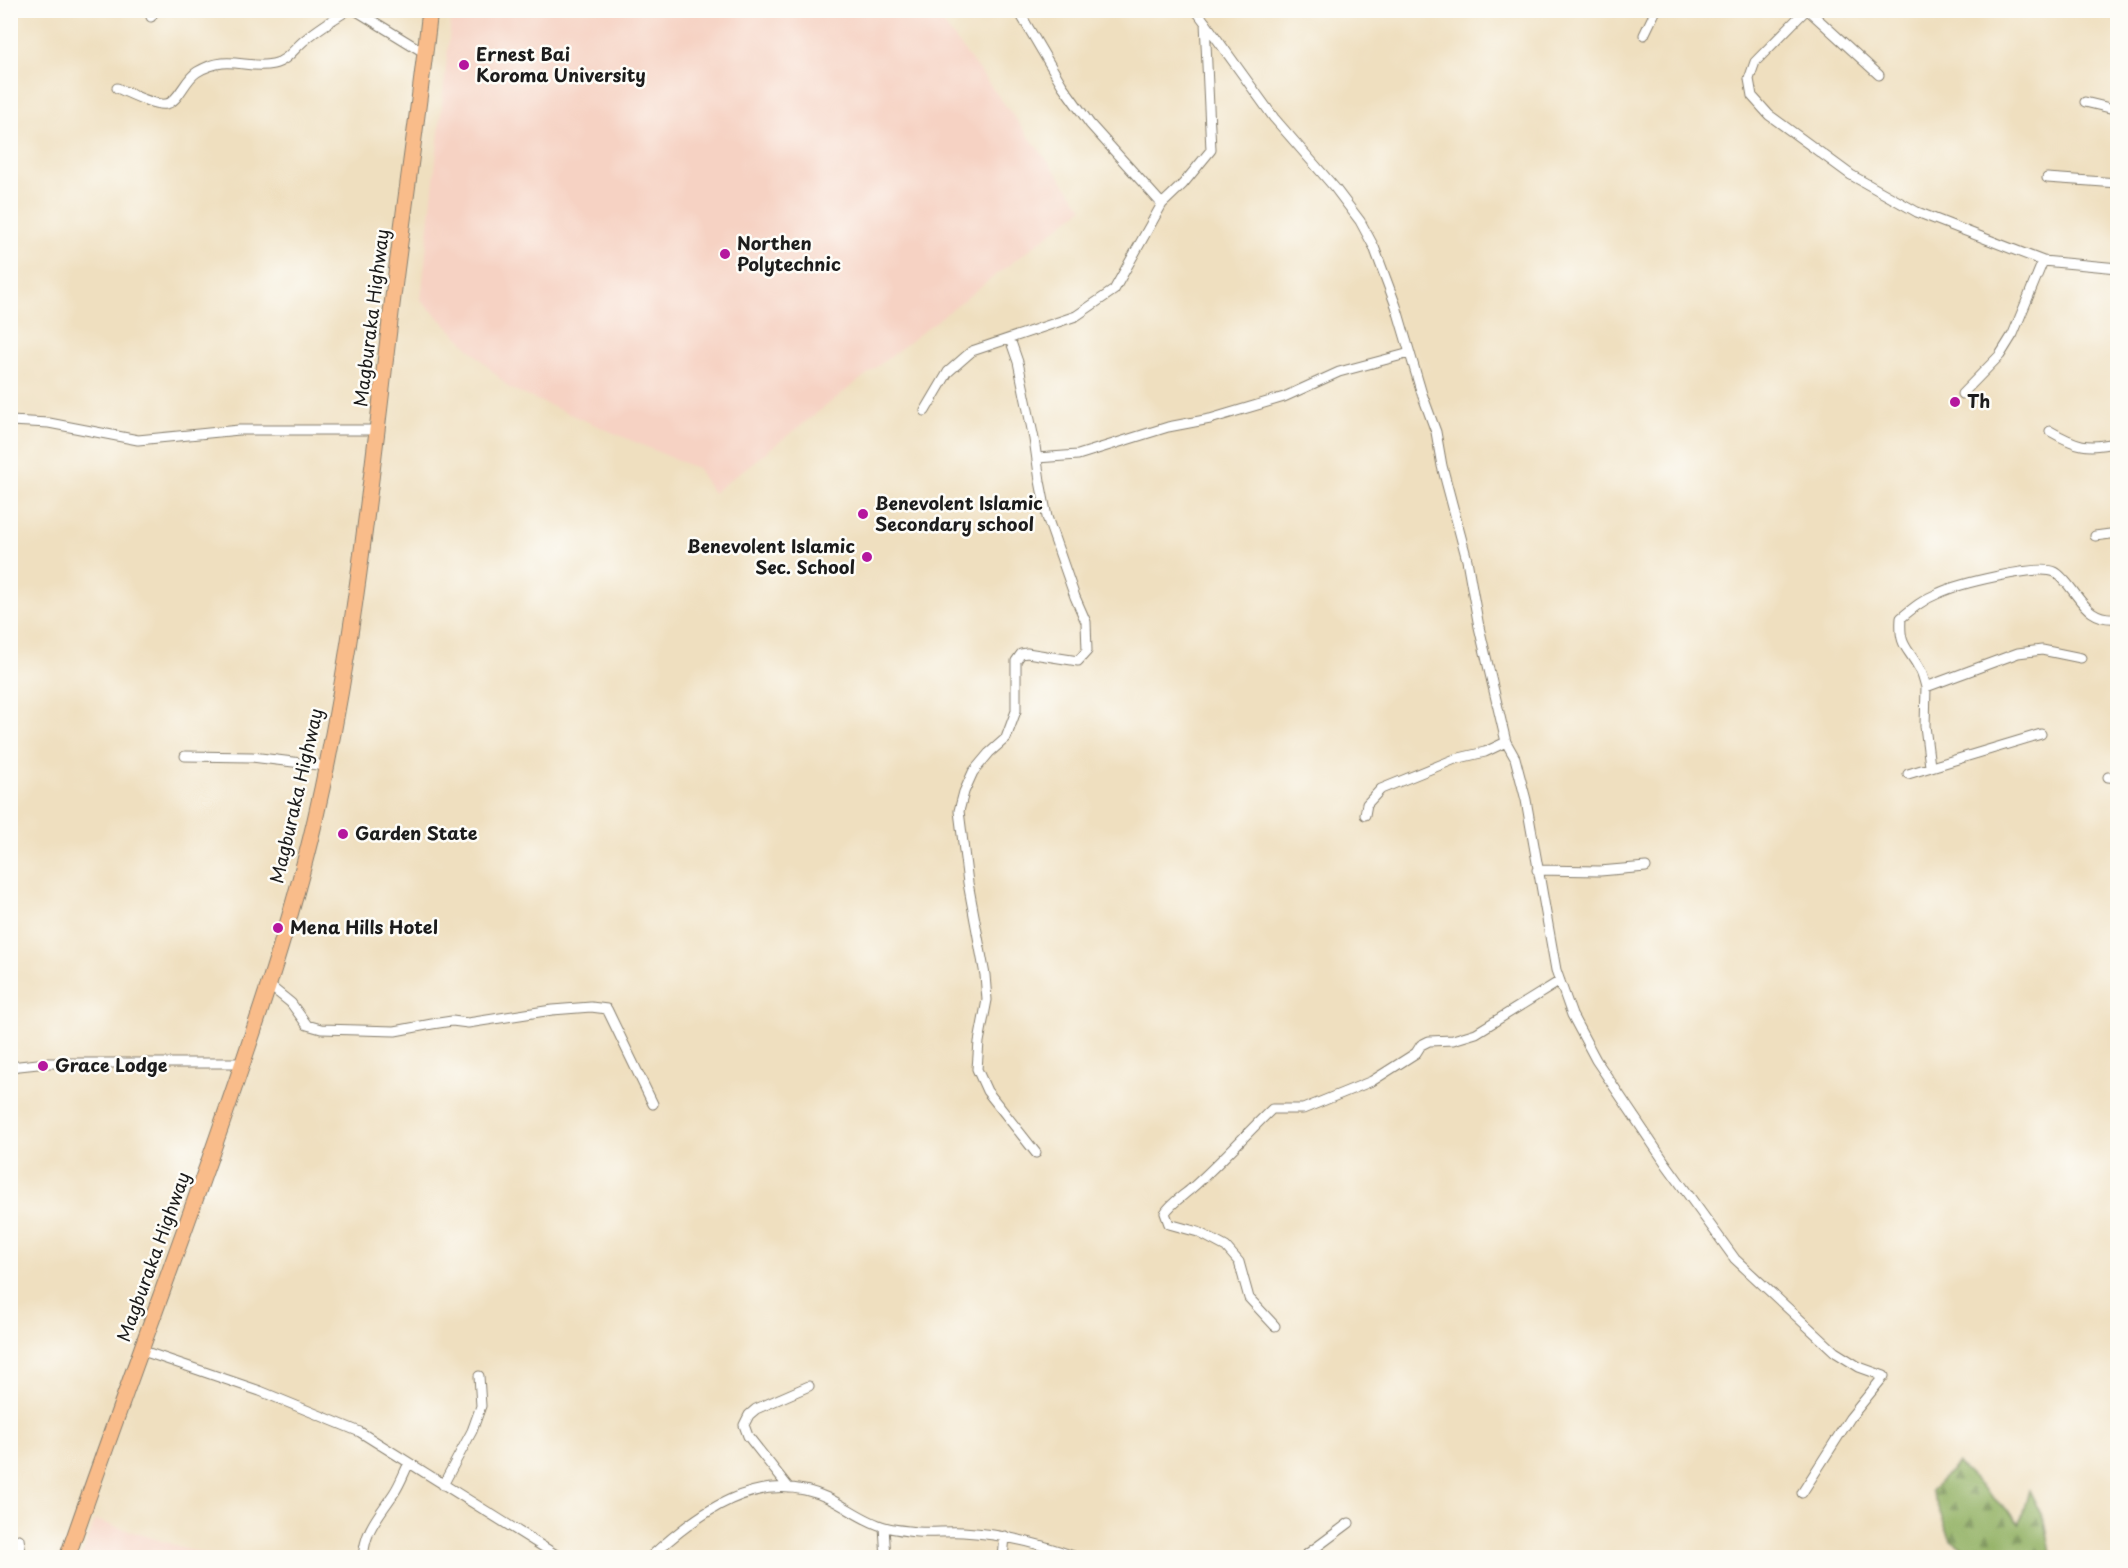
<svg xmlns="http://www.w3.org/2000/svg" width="2128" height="1568" font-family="'Playpen Sans',sans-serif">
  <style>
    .built { fill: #f6d2c3 }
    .forest { fill: url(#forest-firs); stroke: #576640; stroke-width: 1.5 }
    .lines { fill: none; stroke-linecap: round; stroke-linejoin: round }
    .minor-casing { stroke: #867e6e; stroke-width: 11 }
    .primary-casing { stroke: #867e6e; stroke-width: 17 }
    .minor { stroke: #fff; stroke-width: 9 }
    .primary { stroke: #f9bc8a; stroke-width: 15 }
    .poi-dot { fill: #b5179e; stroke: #fdfcf7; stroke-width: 2 }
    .labels { text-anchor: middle; stroke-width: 5; stroke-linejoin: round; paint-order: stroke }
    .poi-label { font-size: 18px; font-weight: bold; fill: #1c1c1c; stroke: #fdfcf7; text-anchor: start }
    .street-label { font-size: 18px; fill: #1c1c1c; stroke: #fdfcf7 }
  </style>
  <defs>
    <pattern id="forest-firs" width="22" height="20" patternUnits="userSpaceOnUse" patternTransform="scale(1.5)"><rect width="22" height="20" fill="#92b164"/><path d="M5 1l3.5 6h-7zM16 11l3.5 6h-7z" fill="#768f52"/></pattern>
  </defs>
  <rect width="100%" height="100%" fill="#fdfcf7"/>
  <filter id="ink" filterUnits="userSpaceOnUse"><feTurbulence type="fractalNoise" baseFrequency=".0167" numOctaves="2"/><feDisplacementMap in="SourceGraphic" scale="12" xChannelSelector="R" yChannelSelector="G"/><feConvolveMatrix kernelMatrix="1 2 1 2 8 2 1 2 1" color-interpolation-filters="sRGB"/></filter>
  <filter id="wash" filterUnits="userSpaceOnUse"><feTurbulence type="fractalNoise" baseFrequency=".008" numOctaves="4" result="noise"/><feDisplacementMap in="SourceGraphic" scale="24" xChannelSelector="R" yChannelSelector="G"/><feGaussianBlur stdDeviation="1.35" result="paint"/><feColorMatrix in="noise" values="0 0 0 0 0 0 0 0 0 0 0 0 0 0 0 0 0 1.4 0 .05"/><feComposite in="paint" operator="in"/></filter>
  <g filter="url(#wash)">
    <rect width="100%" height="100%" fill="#efdfbf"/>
    <path class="built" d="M452,11H934L1083,208L713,493L698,469L509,388L421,300Z
      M95,1520L213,1557H81Z"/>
    <path class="forest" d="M1958,1464L2020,1523L2029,1490L2045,1522L2052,1557L1977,1558L1973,1555L1951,1540L1931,1490Z"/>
  </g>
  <g filter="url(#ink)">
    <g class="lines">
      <defs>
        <path id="minor" d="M355,10L425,53
          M1018,10L1062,85L1090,124L1162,204
          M1196,10L1274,118L1335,188L1360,221L1374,247L1396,306L1422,394L1436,432L1442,466L1467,560L1479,627L1506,742L1515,758L1526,800L1556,970L1572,1015L1596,1060L1666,1164L1735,1259L1835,1352L1859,1367L1884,1376L1850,1418L1802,1493
          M1806,10L1755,62L1749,79L1752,96L1769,115L1851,175L1917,212L2043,261L2118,268
          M1808,10L1879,75
          M151,17L155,10
          M1644,35L1656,10
          M117,88C129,93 154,106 166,104C178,103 185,79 197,72C229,53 245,70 273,64C288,61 295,47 306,39C319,28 334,19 348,10
          M2085,102L2118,110
          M2047,178L2118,183
          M1010,339L1018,362L1034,439L1040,481L1047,517L1075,597L1086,622L1087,651L1078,661L1027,653L1021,654L1016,661V711L1006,738L989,753L973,772L964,792L959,811L968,883L985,975L987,1000L979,1042L977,1069L987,1091L1036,1153
          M1962,394L2000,355L2013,334L2043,261
          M925,411L948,372L972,351L1076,316L1114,290L1162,204L1183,184L1211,150L1205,22
          M10,421L49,423L138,440L239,430H378
          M2050,431C2076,446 2087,450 2118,442
          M1037,458L1078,455L1168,427L1210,419L1284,397L1339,372L1410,353
          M2095,536L2118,533
          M2081,658L2042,650L2018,653L1926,687C1924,681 1923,673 1919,668C1907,646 1899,647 1901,618C1913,608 1924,599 1939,593C1958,584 2038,564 2055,572C2059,574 2062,578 2065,581C2082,600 2088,621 2118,618
          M1926,687L1925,726L1930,766
          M185,756L252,757L326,766
          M1908,774L2041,734
          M2108,777L2118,778
          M1365,815L1367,804L1381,789L1455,759L1485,752L1506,742
          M1537,870L1600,871L1646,867
          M270,986L291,1003L307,1025L321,1029L395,1031L432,1024L452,1021L468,1023L552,1010L591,1007L607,1009L653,1104
          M10,1067L47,1063H243
          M1275,1326L1249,1298L1239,1262L1226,1247L1198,1232L1169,1224L1165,1213C1171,1203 1183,1196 1192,1188C1220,1163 1245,1135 1272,1109H1303L1372,1081L1416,1053L1421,1045L1429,1041L1453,1040L1476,1033L1560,981
          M140,1350L260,1391L360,1432L561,1558
          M443,1485L472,1431L481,1406L479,1376
          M789,1488L748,1436L744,1425L749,1415L756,1409L809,1386
          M884,1527L886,1558
          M19,1539L22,1558
          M363,1558C365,1529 379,1516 394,1493C400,1484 404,1473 409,1463
          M649,1558C698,1513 759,1466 828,1498C847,1507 865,1522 885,1527C892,1529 900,1530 908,1531C926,1534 944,1531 963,1532C1002,1534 1042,1544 1079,1558
          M1003,1558L1005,1536
          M1302,1558L1349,1523"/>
        <path id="primary" d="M67,1558C116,1416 169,1276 218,1135C254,1031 290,927 315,820C354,651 371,477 392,305C404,207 419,109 430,10"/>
      </defs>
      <use href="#minor" class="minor-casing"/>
      <use href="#primary" class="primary-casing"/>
      <use href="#minor" class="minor"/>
      <use href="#primary" class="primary"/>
    </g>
  </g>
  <g class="poi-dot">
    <circle cx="464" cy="65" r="6"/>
    <circle cx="725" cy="254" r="6"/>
    <circle cx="1955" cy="402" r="6"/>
    <circle cx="863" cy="514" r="6"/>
    <circle cx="867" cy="557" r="6"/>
    <circle cx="343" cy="834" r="6"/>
    <circle cx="278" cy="928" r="6"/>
    <circle cx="43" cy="1066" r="6"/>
  </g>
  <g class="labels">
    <g class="poi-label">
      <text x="476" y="61">Ernest Bai<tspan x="476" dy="21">Koroma University</tspan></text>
      <text x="737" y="250">Northen<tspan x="737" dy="21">Polytechnic</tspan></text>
      <text x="1967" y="408">Th</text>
      <text x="875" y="510">Benevolent Islamic<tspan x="875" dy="21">Secondary school</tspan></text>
      <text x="855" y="553" text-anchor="end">Benevolent Islamic<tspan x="855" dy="21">Sec. School</tspan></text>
      <text x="355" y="840">Garden State</text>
      <text x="290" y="934">Mena Hills Hotel</text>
      <text x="55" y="1072">Grace Lodge</text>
    </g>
    <g class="street-label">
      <text transform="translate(372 318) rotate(-83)" y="6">Magburaka Highway</text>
      <text transform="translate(297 796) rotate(-77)" y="6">Magburaka Highway</text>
      <text transform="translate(154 1257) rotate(-70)" y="6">Magburaka Highway</text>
    </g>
  </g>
  <rect width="2128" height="1568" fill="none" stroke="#fdfcf7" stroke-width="36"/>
</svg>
